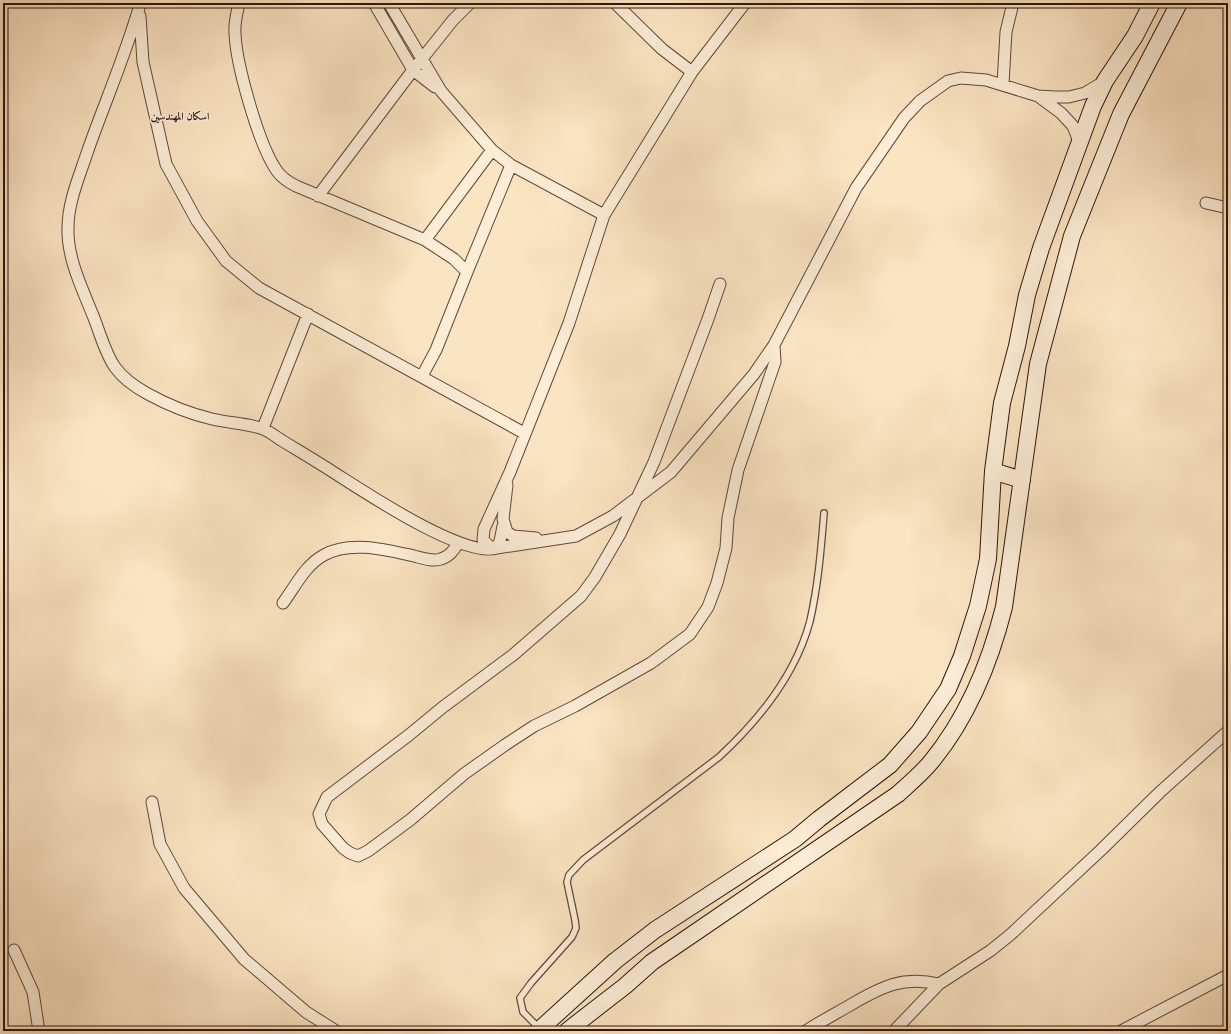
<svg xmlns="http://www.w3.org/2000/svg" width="1231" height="1034" font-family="'Libre Caslon Text',Amiri,serif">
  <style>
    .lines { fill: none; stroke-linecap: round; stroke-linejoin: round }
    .service-casing { stroke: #614839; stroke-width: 8 }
    .minor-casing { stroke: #614839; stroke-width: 13 }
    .secondary-casing { stroke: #2e140b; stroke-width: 18 }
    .service { stroke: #fcedd7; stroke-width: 5.5 }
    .minor { stroke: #fcedd7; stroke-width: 11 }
    .secondary { stroke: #fcedd7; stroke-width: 16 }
    .labels { text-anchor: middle; stroke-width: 3.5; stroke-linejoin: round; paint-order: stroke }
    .neighbourhood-label { font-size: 11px; font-weight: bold; fill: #2e140b; stroke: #fcedd7 }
  </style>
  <rect width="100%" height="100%" fill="#fbe4c2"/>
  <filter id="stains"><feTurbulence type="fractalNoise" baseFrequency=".005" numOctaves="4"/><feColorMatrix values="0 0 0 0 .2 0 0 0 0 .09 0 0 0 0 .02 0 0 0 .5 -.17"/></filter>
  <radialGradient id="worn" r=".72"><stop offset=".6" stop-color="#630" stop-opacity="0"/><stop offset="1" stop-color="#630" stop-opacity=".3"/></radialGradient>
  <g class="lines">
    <defs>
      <path id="service" d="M539,1028L523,1012L520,998L531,983L572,937L576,928L575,920L567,882L569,875L583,860L719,757C758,721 796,674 810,621C818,586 821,550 824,513"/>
      <path id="minor" d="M239,3C237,13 234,23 235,33C236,64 259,146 277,171C282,178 288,182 296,186L425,240L454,259L467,272L436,350L422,376
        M374,3L413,70L435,87
        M389,3L441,91L492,150L511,165L604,215
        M615,3L662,49L692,72
        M745,3L692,72L604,215L569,323L510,472L484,529L483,540L489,546L497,548L576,536L613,516L671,472L754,374L774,345L856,188L904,118L920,101L948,81L961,78L986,80L1038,96L1055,97H1069L1085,93L1105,81
        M139,8C125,56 105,102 88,150C80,175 68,201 68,228C67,259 83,290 94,318C108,355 109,373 148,394C168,405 191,414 212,419C228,423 245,423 260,428C268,430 275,436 281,440C299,451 316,461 333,472C363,491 464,559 497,548L500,541L503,526
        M140,16L143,62L166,164L197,221L226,261L259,288L524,433
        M1003,84L1006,32L1013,3
        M1038,96L1061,113L1073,126L1080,144
        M318,196L413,70L453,20L470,3
        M1206,203L1228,208
        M425,240L492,150
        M467,272L511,165
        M720,284L708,319L654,462L620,534L595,577L581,596L513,655L443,707L409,735L327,797L319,814L322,824L343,848L350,853L358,856L368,851L410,820L464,774L505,745L534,726L575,706L651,663L690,634L708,607L717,583L726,548L728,518L738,470L775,362L774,345
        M263,428L308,314
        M507,485L503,519L507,532L513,536L536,538
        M283,603C295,587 305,565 324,555C350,540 387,550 414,556C422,558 433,562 441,559C450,556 454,550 458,543
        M152,802L160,844L184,888L244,959L306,1012L336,1031
        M14,950L33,992L39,1031
        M806,1031C821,1021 837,1013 852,1004C883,986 903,976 939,984
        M894,1031L939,984L990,951L1010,935L1101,850L1160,792L1228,731
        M1121,1031L1228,975"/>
      <path id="secondary" d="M993,471L1022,480
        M538,1031L615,961L655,930L795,839L819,819L890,765L919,732L948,689L962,656L978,606L988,559L993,471L1002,403L1017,346L1027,295L1041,248L1093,106L1105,81L1135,36L1152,3
        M567,1031L625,986L652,962L898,794C909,784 921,774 931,762C968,717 990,663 1004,607L1038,364L1072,236L1121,114L1179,3"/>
    </defs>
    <use href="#service" class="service-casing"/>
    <use href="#minor" class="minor-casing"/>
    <use href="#secondary" class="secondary-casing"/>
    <use href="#service" class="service"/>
    <use href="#minor" class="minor"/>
    <use href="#secondary" class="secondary"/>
  </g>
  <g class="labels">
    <g class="neighbourhood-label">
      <text x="180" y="120">اسكان المهندسين</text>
    </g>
  </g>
  <rect width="1231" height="1034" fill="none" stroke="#fbe4c2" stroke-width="16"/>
  <rect x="4" y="4" width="1223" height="1026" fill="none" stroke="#2e140b" stroke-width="2"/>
  <rect x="8" y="8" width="1215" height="1018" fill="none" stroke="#2e140b"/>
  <rect width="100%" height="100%" filter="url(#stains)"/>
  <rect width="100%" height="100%" fill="url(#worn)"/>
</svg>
